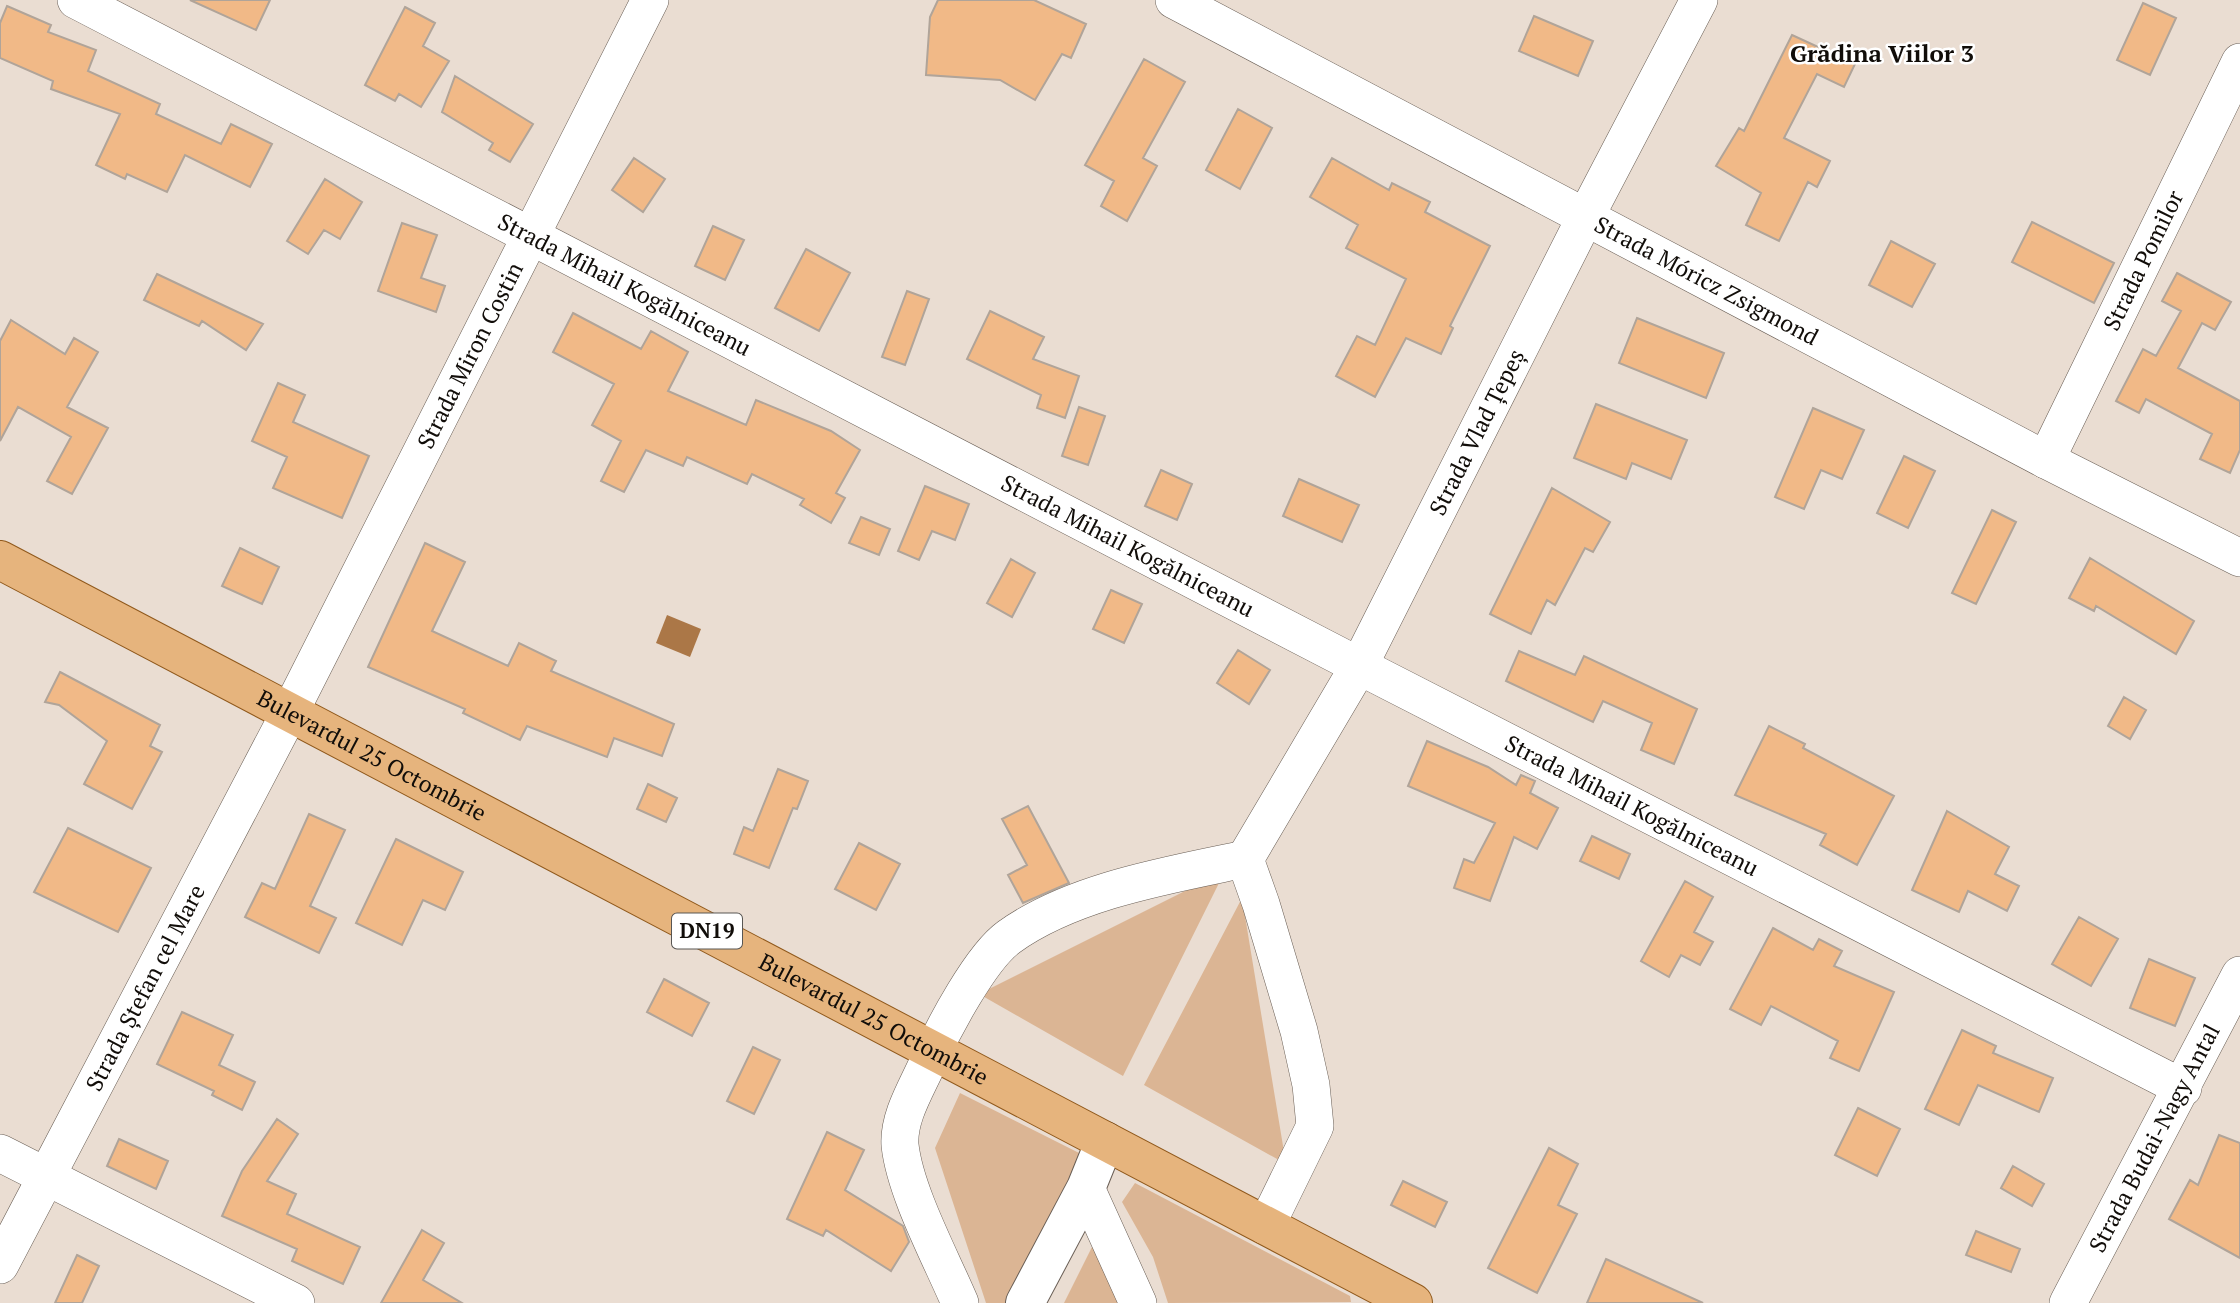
<svg xmlns="http://www.w3.org/2000/svg" width="2240" height="1303" font-family="'PT Serif',serif">
  <style>
    .green { fill: #dbb594 }
    .water { fill: #ab7747 }
    .building { fill: #f1b987; stroke: #b0a499; stroke-width: 2 }
    .lines { fill: none; stroke-linecap: round; stroke-linejoin: round }
    .minor-casing { stroke: #695e55; stroke-width: 38 }
    .tertiary-casing { stroke: #695e55; stroke-width: 40 }
    .primary-casing { stroke: #90591c; stroke-width: 40 }
    .minor { stroke: #fff; stroke-width: 37 }
    .tertiary { stroke: #fff; stroke-width: 38 }
    .primary { stroke: #e6b47d; stroke-width: 38 }
    .labels { text-anchor: middle; stroke-width: 5; stroke-linejoin: round; paint-order: stroke }
    .shield { fill: #fff; stroke: #585653; stroke-width: 2 }
    .shield-label { font-size: 21px; font-weight: bold; fill: #110d09 }
    .street-label { font-size: 23px; fill: #110d09; stroke: #fff }
    .neighbourhood-label { font-size: 24px; font-weight: bold; fill: #110d09; stroke: #fff }
  </style>
  <rect width="100%" height="100%" fill="#eaddd2"/>
  <path class="green" d="M1225,871L1123,1076L979,994Z
    M1242,898L1286,1164L1144,1085Z
    M960,1093L1089,1158L1025,1303H986L935,1148Z
    M1135,1183L1350,1296L1351,1302L1168,1303L1153,1257L1122,1202Z
    M1098,1235L1136,1303H1064Z"/>
  <path class="water" d="M667,615L701,629L690,657L656,643Z"/>
  <path class="building" d="M190,0H270L256,30Z
    M938,0H1034L1086,24L1071,58L1062,54L1035,100L1000,80L926,75L930,17Z
    M2143,3L2176,18L2150,75L2117,60Z
    M7,6L51,25L48,32L96,50L88,71L160,104L156,114L221,144L231,124L272,144L250,187L185,155L167,192L127,174L125,179L96,165L120,114L51,89L53,81L0,58V23Z
    M405,7L435,23L423,46L449,61L421,107L399,94L395,101L365,85Z
    M1534,16L1593,41L1578,76L1519,51Z
    M1792,35L1855,64L1844,87L1817,74L1784,138L1830,161L1817,187L1808,182L1779,241L1746,225L1761,193L1716,166L1739,128L1744,131Z
    M1144,59L1185,82L1143,158L1157,166L1127,221L1101,206L1114,181L1085,165Z
    M455,76L533,124L510,162L489,150L493,143L442,112Z
    M1238,109L1272,128L1240,189L1206,170Z
    M634,158L665,179L643,212L612,190Z
    M1332,158L1389,190L1392,183L1430,202L1425,212L1490,246L1450,326L1453,328L1441,354L1406,338L1375,397L1336,376L1357,336L1375,345L1406,279L1346,248L1358,225L1310,197Z
    M325,179L362,202L340,239L324,230L308,254L287,241Z
    M2032,222L2114,263L2094,303L2012,262Z
    M402,223L437,235L421,278L445,286L436,312L378,291Z
    M713,226L744,240L725,280L695,266Z
    M1891,241L1935,264L1912,307L1869,285Z
    M806,249L850,273L819,331L775,308Z
    M2177,273L2231,302L2215,330L2202,323L2178,368L2240,401V450L2230,473L2200,459L2212,434L2146,399L2139,413L2116,401L2143,349L2156,356L2181,311L2162,301Z
    M157,274L212,300L263,324L246,350L202,321L199,326L144,300Z
    M907,291L929,299L905,365L882,357Z
    M990,311L1044,337L1033,359L1079,376L1065,418L1037,408L1041,395L967,359Z
    M573,313L641,349L651,331L688,352L668,391L746,425L756,400L831,431L860,450L836,493L845,498L831,523L800,505L804,499L752,474L747,484L687,457L683,466L646,450L624,492L601,481L621,441L592,425L614,384L553,352Z
    M1637,318L1724,353L1706,398L1619,363Z
    M11,320L65,354L74,338L98,352L67,407L108,428L72,494L47,481L71,437L18,407L0,441V341Z
    M278,383L305,395L293,422L369,456L342,518L273,488L287,457L252,441Z
    M1596,404L1687,440L1671,479L1632,463L1626,479L1574,458Z
    M1079,407L1105,416L1088,465L1062,456Z
    M1813,408L1864,430L1842,479L1821,470L1804,509L1775,497Z
    M1904,456L1935,471L1908,528L1877,513Z
    M1161,470L1192,484L1177,520L1145,506Z
    M1299,479L1359,505L1342,542L1283,516Z
    M925,486L969,504L955,540L932,531L919,560L898,551Z
    M1552,488L1610,522L1593,552L1585,548L1555,605L1547,600L1531,634L1490,614Z
    M1992,510L2016,522L1976,604L1952,593Z
    M861,517L890,529L879,555L849,543Z
    M425,543L465,562L432,631L508,666L519,643L556,661L551,671L674,724L662,756L614,738L607,757L527,726L520,740L463,713L465,709L368,667Z
    M240,548L279,567L262,604L222,586Z
    M2090,558L2194,621L2176,654L2096,606L2094,611L2069,598Z
    M1011,559L1035,573L1012,617L987,603Z
    M1111,590L1142,604L1124,643L1093,629Z
    M1238,650L1270,670L1249,704L1217,683Z
    M1519,651L1575,675L1584,656L1697,709L1674,764L1641,750L1652,723L1603,701L1593,722L1506,681Z
    M60,672L160,725L150,746L162,752L132,809L84,784L107,741L59,705L45,702Z
    M2124,697L2146,710L2130,739L2108,726Z
    M1769,726L1805,744L1803,748L1894,796L1857,865L1820,845L1826,834L1735,795Z
    M1427,741L1488,767L1516,785L1521,775L1535,781L1530,793L1558,808L1537,849L1514,837L1490,901L1454,888L1464,859L1474,863L1495,823L1408,786Z
    M778,769L808,781L797,809L793,808L769,868L734,854L744,827L753,831Z
    M648,784L677,798L666,822L637,809Z
    M1028,806L1069,883L1023,903L1008,875L1027,865L1002,819Z
    M1947,811L2009,847L1995,874L2019,886L2007,911L1968,891L1959,912L1912,890Z
    M309,814L345,830L310,906L336,918L319,953L245,917L262,883L275,889Z
    M68,828L151,868L118,932L34,892Z
    M1592,836L1630,854L1619,879L1580,861Z
    M396,839L463,872L445,910L423,900L402,945L356,923Z
    M859,843L900,864L876,910L835,889Z
    M1685,881L1713,897L1694,932L1713,942L1700,965L1681,955L1669,977L1641,961Z
    M2079,917L2118,939L2091,986L2052,964Z
    M1773,928L1813,950L1819,939L1842,951L1834,966L1894,992L1859,1071L1830,1058L1838,1041L1771,1006L1761,1025L1730,1009Z
    M2149,959L2195,978L2175,1026L2130,1008Z
    M664,979L709,1003L692,1036L647,1012Z
    M182,1012L233,1035L219,1065L255,1082L242,1110L212,1095L214,1091L157,1064Z
    M1962,1030L1996,1046L1993,1053L2053,1078L2039,1112L1978,1085L1959,1125L1925,1109Z
    M753,1047L780,1060L754,1114L727,1101Z
    M1858,1108L1900,1129L1877,1176L1835,1155Z
    M277,1119L298,1134L267,1181L296,1194L287,1214L360,1247L343,1284L292,1261L297,1249L222,1216L242,1171Z
    M827,1132L864,1150L845,1190L903,1226L909,1242L891,1271L826,1230L823,1236L787,1219Z
    M2219,1135L2240,1143V1258L2169,1219L2190,1180L2198,1185Z
    M119,1139L168,1161L156,1189L107,1166Z
    M1549,1148L1578,1164L1558,1205L1577,1214L1537,1293L1488,1268Z
    M2013,1166L2044,1184L2032,1206L2001,1188Z
    M1403,1181L1447,1202L1435,1227L1391,1205Z
    M422,1230L444,1243L423,1280L462,1303H381Z
    M1976,1231L2020,1249L2011,1272L1966,1255Z
    M77,1255L99,1266L82,1303H55Z
    M1606,1259L1703,1303H1587Z"/>
  <g class="lines">
    <defs>
      <g id="minor">
        <path id="s1" d="M76,0L1359,666L2183,1088"/>
        <path id="s2" d="M1174,0L2046,460L2240,558"/>
        <path id="s3" d="M2046,460L2240,62"/>
        <path id="s4" d="M1245,859L1359,666L1586,216L1699,0"/>
        <path d="M1245,859L1261,904L1299,1031L1311,1085L1315,1126L1266,1226"/>
        <path d="M0,1153L296,1303"/>
        <path d="M1086,1188L1138,1303"/>
        <path id="s5" d="M0,1265L291,710L650,0"/>
        <path d="M960,1303C941,1258 905,1192 900,1145C898,1116 918,1086 929,1060C944,1027 981,957 1009,937C1073,891 1169,875 1245,859"/>
        <path id="s6" d="M2068,1303L2240,975"/>
      </g>
      <path id="tertiary" d="M1025,1303L1086,1188L1105,1141"/>
      <g id="primary">
        <path id="s7" d="M0,560L1413,1303"/>
      </g>
    </defs>
    <use href="#minor" class="minor-casing"/>
    <use href="#tertiary" class="tertiary-casing"/>
    <use href="#primary" class="primary-casing"/>
    <use href="#minor" class="minor"/>
    <use href="#tertiary" class="tertiary"/>
    <use href="#primary" class="primary"/>
  </g>
  <g class="labels">
    <rect class="shield" x="672" y="913.5" width="70" height="35" rx="5"/>
    <g class="shield-label">
      <text x="707" y="938">DN19</text>
    </g>
    <g class="street-label">
      <text dy="8" stroke="none"><textPath href="#s3" startOffset="222">Strada Pomilor</textPath></text>
      <text dy="8" stroke="none"><textPath href="#s2" startOffset="602">Strada Móricz Zsigmond</textPath></text>
      <text dy="8" stroke="none"><textPath href="#s1" startOffset="618">Strada Mihail Kogălniceanu</textPath></text>
      <text dy="8" stroke="none"><textPath href="#s5" startOffset="1024">Strada Miron Costin</textPath></text>
      <text dy="8" stroke="none"><textPath href="#s4" startOffset="486">Strada Vlad Țepeș</textPath></text>
      <text dy="8" stroke="none"><textPath href="#s1" startOffset="1185">Strada Mihail Kogălniceanu</textPath></text>
      <text dy="8" stroke="none"><textPath href="#s7" startOffset="420">Bulevardul 25 Octombrie</textPath></text>
      <text dy="8" stroke="none"><textPath href="#s1" startOffset="1752">Strada Mihail Kogălniceanu</textPath></text>
      <text dy="8" stroke="none"><textPath href="#s5" startOffset="313">Strada Ștefan cel Mare</textPath></text>
      <text dy="8" stroke="none"><textPath href="#s7" startOffset="987">Bulevardul 25 Octombrie</textPath></text>
      <text dy="8" stroke="none"><textPath href="#s6" startOffset="186">Strada Budai-Nagy Antal</textPath></text>
    </g>
    <g class="neighbourhood-label">
      <text x="1882" y="62">Grădina Viilor 3</text>
    </g>
  </g>
</svg>
